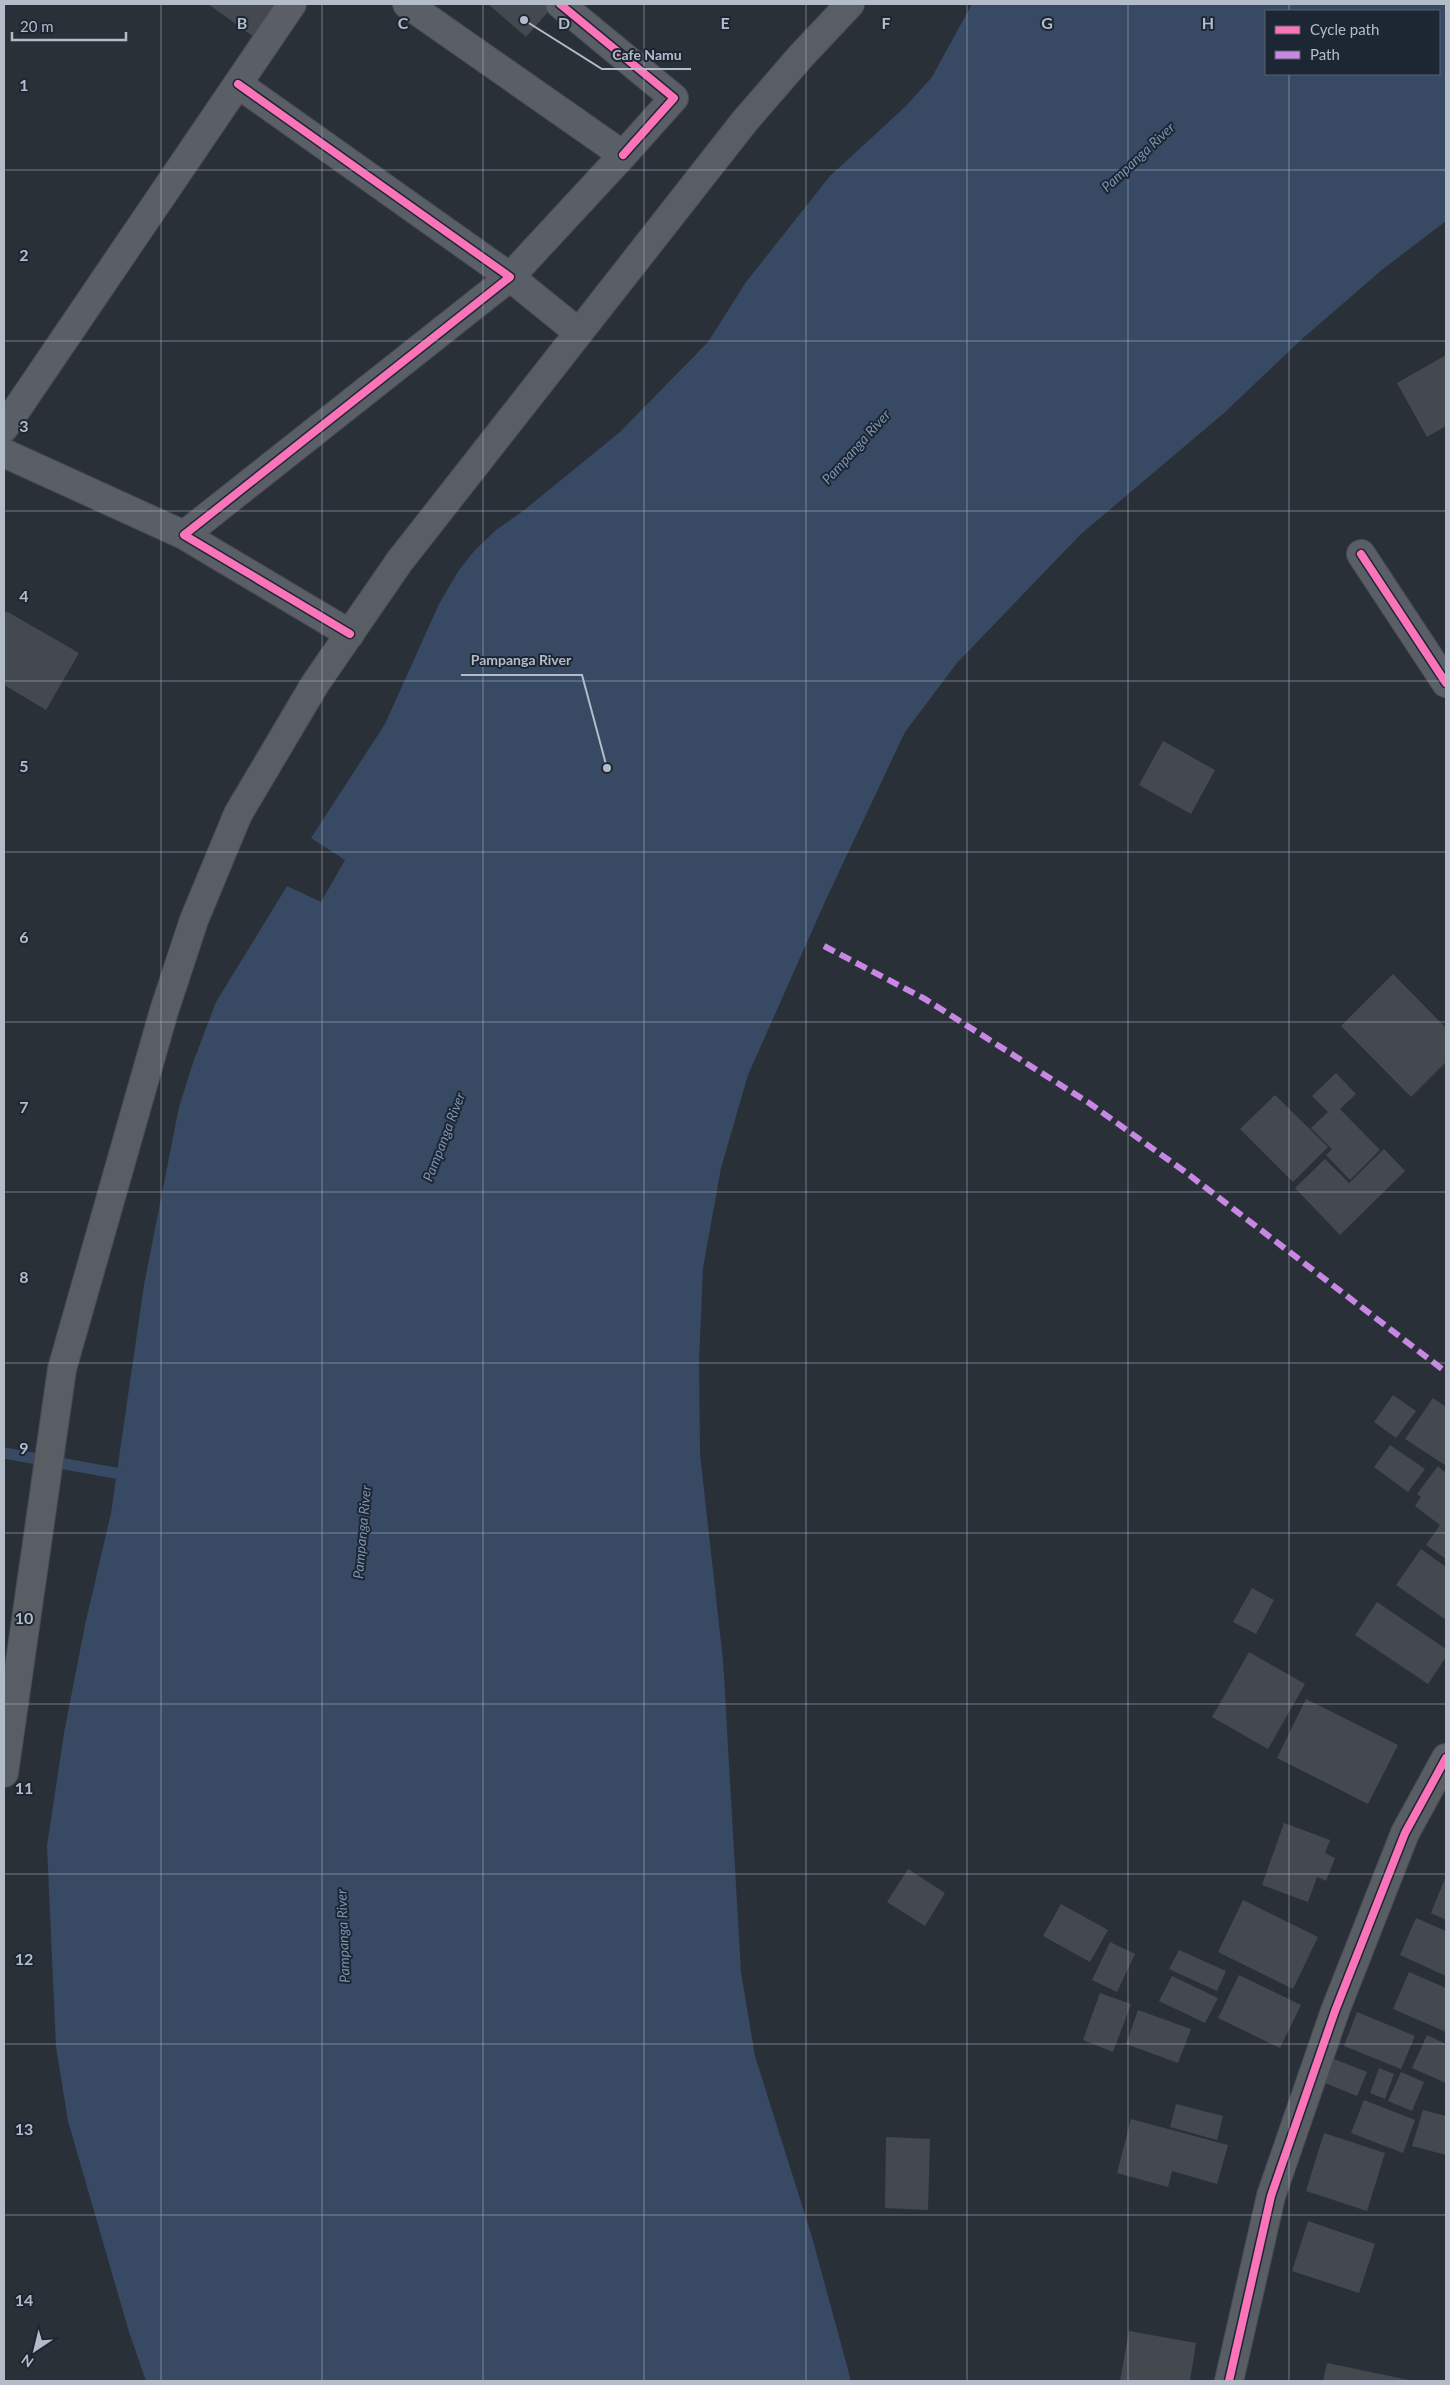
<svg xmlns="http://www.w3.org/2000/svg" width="1450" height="2385" font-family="Lato,sans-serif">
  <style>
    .water { fill: #384963; fill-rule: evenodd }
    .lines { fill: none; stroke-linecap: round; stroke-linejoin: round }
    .stream { stroke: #384963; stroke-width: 11 }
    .building { fill: #444950 }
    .street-casing { stroke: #484c53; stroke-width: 30 }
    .secondary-casing { stroke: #484c53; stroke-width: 30 }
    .street { stroke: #5a5e66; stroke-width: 28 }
    .secondary { stroke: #595d64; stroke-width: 28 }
    .quiet { stroke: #c787e3; stroke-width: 6; stroke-dasharray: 12 6; stroke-linecap: butt }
    .cycleway-casing { stroke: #1d2633; stroke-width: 11 }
    .cycleway { stroke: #fb73b8; stroke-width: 8 }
    .grid { fill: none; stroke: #b4bcc9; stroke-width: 1; stroke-opacity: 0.55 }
    .labels { text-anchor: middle; stroke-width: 4; stroke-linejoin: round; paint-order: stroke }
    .water-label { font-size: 14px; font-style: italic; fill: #7c92b1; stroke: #1d2633 }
    .grid-label { font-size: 16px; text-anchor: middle; font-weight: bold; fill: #b4bcc9; stroke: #1d2633; stroke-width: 4; stroke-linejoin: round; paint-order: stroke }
    .leader { fill: none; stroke: #b4bcc9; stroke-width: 2 }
    .callout-dot { fill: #b4bcc9; stroke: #1d2633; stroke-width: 2 }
    .callout-label { font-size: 14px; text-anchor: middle; font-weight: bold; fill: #b4bcc9; stroke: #1d2633; stroke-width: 4; stroke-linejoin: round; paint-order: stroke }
  </style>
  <rect width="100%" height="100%" fill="#2a3038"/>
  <path class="water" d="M972,4H1446V221L1383,269L1302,339L1224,413L1081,534L956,664L905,732L828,895L748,1075L721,1168L703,1268L699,1361L700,1454L723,1660L741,1972L755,2056L812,2237L851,2381H146L129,2332L68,2121L56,2047L47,1846L64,1733L85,1625L111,1513L144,1285L179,1107L194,1060L216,1002L287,886L321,902L345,860L311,838L385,724L439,604L459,570L475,550L496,530L523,511L620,432L708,342L746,282L830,176L906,106L932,77ZM1266,11H1439V74H1266Z"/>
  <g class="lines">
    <path class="stream" d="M4,1453L132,1476"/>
  </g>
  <path class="building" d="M208,4H287L258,40Z
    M488,4H555L526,37Z
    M1446,355V426L1427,437L1397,383Z
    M6,611L79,653L46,710L4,685V615Z
    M1163,741L1215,770L1191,814L1139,785Z
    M1393,974L1446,1028V1062L1411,1097L1341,1026Z
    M1336,1073L1356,1094L1340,1109L1380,1150L1350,1180L1326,1155L1332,1149L1311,1128L1328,1112L1312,1096Z
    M1275,1095L1328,1147L1293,1182L1240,1129Z
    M1384,1149L1405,1171L1340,1235L1295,1188L1325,1159L1349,1183Z
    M1393,1395L1416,1411L1396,1438L1374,1422Z
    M1433,1398L1446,1407L1445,1465L1405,1439Z
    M1390,1445L1425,1469L1408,1492L1374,1467Z
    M1438,1466L1446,1473V1559L1426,1545L1440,1525L1415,1506L1421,1497L1417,1494Z
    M1421,1549L1446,1567V1620L1396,1585Z
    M1252,1588L1274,1600L1256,1634L1233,1622Z
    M1377,1602L1446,1649V1657L1428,1684L1355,1635Z
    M1249,1652L1305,1684L1268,1749L1212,1717Z
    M1306,1699L1398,1745L1368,1804L1277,1758Z
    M1284,1823L1330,1840L1325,1853L1335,1858L1326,1881L1317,1877L1308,1902L1262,1885Z
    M908,1869L945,1893L925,1926L887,1902Z
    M1446,1876V1920L1431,1913Z
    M1243,1900L1318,1937L1293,1989L1218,1952Z
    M1061,1904L1108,1930L1090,1962L1043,1936Z
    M1416,1918L1446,1931V1976L1400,1955Z
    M1110,1942L1135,1954L1117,1992L1092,1980Z
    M1179,1950L1226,1971L1217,1991L1169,1969Z
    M1409,1972L1446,1988V2032L1393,2009Z
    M1239,1975L1301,2005L1280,2048L1218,2018Z
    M1172,1976L1218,1998L1205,2023L1159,2001Z
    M1100,1993L1131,2004L1113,2052L1083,2040Z
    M1138,2010L1191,2029L1178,2063L1126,2044Z
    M1357,2012L1415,2036L1401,2069L1344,2046Z
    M1427,2035L1446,2044V2083L1412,2068Z
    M1334,2059L1367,2072L1357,2096L1325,2083Z
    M1379,2068L1394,2074L1385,2099L1370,2093Z
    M1401,2072L1424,2082L1412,2111L1388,2101Z
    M1364,2100L1415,2120L1403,2153L1351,2133Z
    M1176,2104L1223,2116L1217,2140L1170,2127Z
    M1423,2110L1446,2116V2155L1412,2146Z
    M1131,2119L1228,2145L1217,2184L1172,2171L1168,2187L1117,2173Z
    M1324,2133L1385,2153L1367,2211L1306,2191Z
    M886,2137L930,2139L928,2210L885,2208Z
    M1308,2221L1375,2244L1359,2293L1292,2271Z
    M1129,2331L1196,2343L1190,2381H1120Z
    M1327,2363L1409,2380V2381H1323Z"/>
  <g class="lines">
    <defs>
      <path id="street" d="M407,4L623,155L510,277L578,332
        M560,4L674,98L623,155
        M238,84L510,277L184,535L350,634
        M4,428L292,4
        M4,453L184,535
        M1361,554L1446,683"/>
      <path id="secondary" d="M4,1773L62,1369L164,1011L194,920L238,814L315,684L399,562L744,122L801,56L850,4
        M1229,2381L1271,2196L1335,2011L1405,1833L1446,1758"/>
    </defs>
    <use href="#street" class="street-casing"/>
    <use href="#secondary" class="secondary-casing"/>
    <use href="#street" class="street"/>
    <use href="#secondary" class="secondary"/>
    <path class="quiet" d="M824,946L925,999L1089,1103L1184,1171L1446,1372"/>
    <defs>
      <path id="cycleway" d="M560,4L674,98L623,155
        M238,84L510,277L184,535L350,634
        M1361,554L1446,683
        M1229,2381L1271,2196L1335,2011L1405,1833L1446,1758"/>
    </defs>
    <use href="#cycleway" class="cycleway-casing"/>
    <use href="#cycleway" class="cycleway"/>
  </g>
  <path class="grid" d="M161,4V2381M322,4V2381M483,4V2381M644,4V2381M806,4V2381M967,4V2381M1128,4V2381M1289,4V11M1289,74V2381M4,170H1446M4,341H1446M4,511H1446M4,681H1446M4,852H1446M4,1022H1446M4,1192H1446M4,1363H1446M4,1533H1446M4,1704H1446M4,1874H1446M4,2044H1446M4,2215H1446"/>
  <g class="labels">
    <g class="water-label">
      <text transform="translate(1138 157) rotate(-43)" y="5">Pampanga River</text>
      <text transform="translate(856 447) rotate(-48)" y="5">Pampanga River</text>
      <text transform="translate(444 1137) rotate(-69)" y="5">Pampanga River</text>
      <text transform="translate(362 1532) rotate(-85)" y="5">Pampanga River</text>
      <text transform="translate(343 1936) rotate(-92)" y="5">Pampanga River</text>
    </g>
  </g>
  <g class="grid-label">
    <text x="242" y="29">B</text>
    <text x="403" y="29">C</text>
    <text x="564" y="29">D</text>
    <text x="725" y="29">E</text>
    <text x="886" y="29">F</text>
    <text x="1047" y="29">G</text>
    <text x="1208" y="29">H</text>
    <text x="24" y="91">1</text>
    <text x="24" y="261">2</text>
    <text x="24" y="432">3</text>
    <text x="24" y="602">4</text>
    <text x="24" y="772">5</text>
    <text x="24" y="943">6</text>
    <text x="24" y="1113">7</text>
    <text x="24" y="1283">8</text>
    <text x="24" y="1454">9</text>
    <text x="24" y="1624">10</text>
    <text x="24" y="1794">11</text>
    <text x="24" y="1965">12</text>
    <text x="24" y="2135">13</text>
    <text x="24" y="2306">14</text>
  </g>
  <path class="leader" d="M524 20L602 69H691M607 768L582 675H461"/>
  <g class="callout-dot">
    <circle cx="524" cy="20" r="5"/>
    <circle cx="607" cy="768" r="5"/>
  </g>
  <g class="callout-label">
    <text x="647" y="60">Cafe Namu</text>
    <text x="521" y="665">Pampanga River</text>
  </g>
  <rect width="1450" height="2385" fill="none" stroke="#b4bcc9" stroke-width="10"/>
  <rect x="1265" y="10" width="175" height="65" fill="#1d2633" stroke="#59626f"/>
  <rect x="1275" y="26" width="25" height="8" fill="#fb73b8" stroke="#59626f"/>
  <text x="1310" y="35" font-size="15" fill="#b4bcc9">Cycle path</text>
  <rect x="1275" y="51" width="25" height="8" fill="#c787e3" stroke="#59626f"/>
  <text x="1310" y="60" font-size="15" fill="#b4bcc9">Path</text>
  <g transform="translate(35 2350) rotate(215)" stroke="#1d2633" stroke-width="4" paint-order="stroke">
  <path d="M0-4L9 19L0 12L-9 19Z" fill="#b4bcc9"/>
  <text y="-8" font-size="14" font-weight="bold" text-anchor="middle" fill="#b4bcc9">N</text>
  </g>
  <path d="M12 32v8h114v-8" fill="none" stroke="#b4bcc9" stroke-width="2.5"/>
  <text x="20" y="32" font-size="15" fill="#b4bcc9" stroke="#1d2633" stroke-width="4" paint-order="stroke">20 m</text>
</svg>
